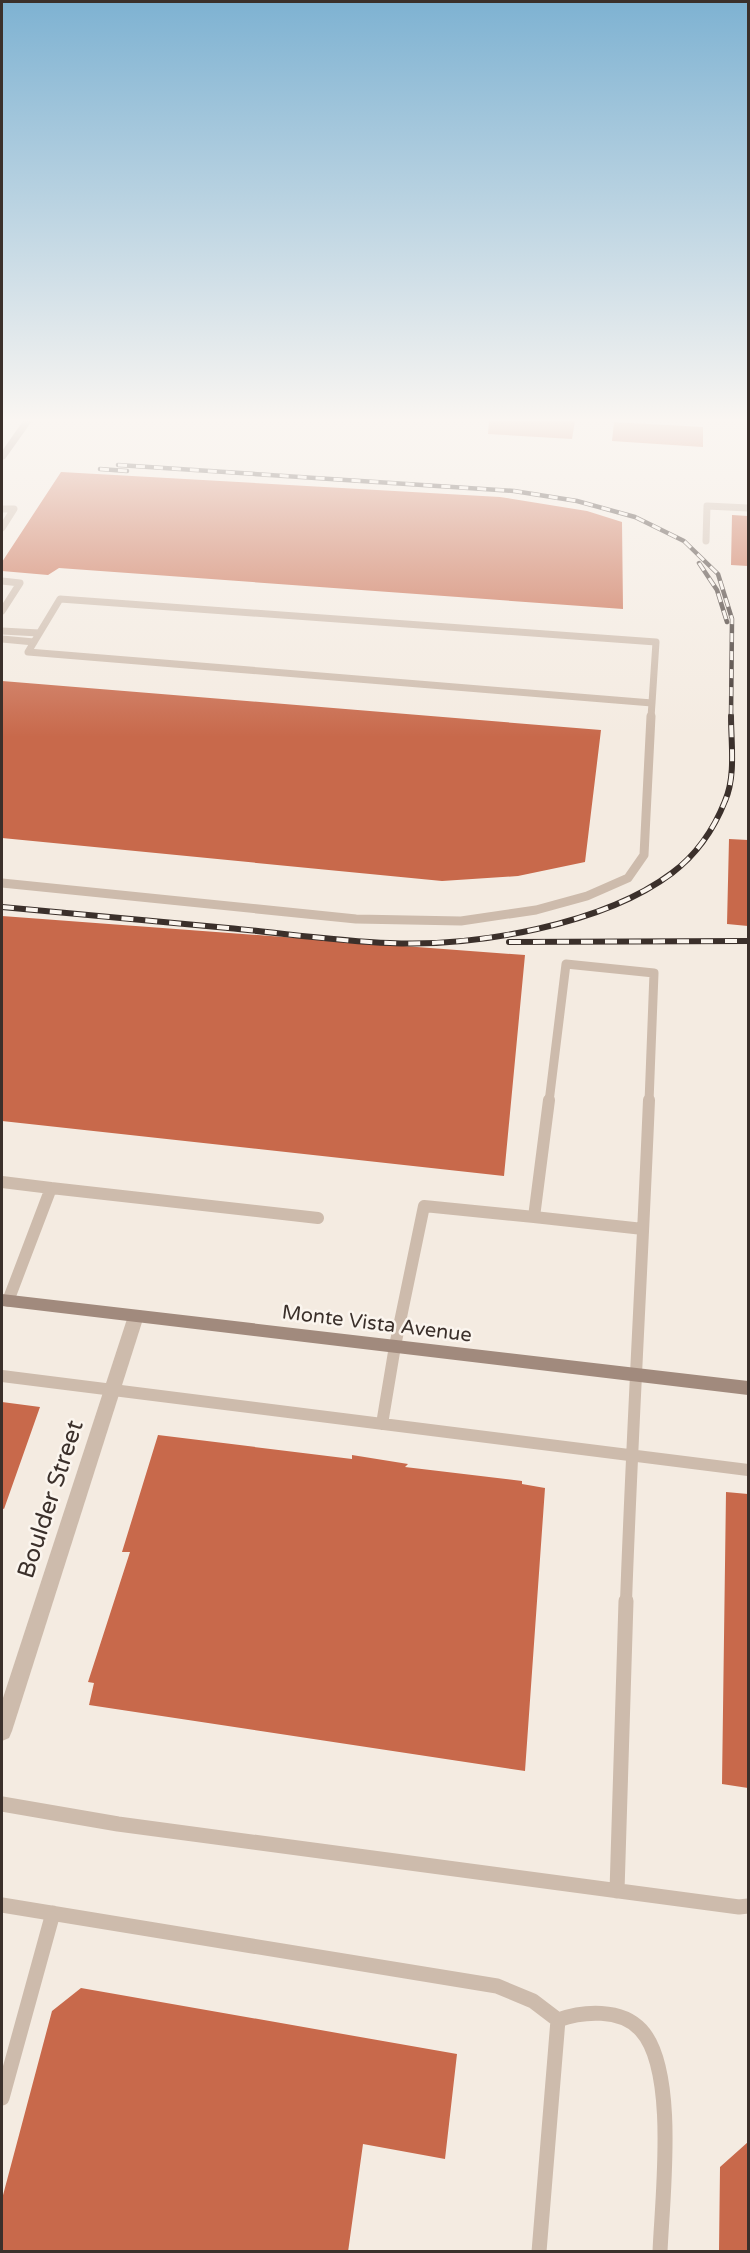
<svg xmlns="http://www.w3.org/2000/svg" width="750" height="2253" font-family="'Varela Round',sans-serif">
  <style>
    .building { fill: #c8694b }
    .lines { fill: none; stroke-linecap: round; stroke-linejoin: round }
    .lane-far3 { stroke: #cdbbac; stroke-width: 7 }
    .lane-far2 { stroke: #cdbbac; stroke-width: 9 }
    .lane-far1 { stroke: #cdbbac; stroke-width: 12 }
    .lane { stroke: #cdbbac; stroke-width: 15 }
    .street { fill: #cdbbac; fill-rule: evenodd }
    .secondary { fill: #a18a7d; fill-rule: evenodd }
    .rail-far1-casing { stroke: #3b302b; stroke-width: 4.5 }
    .rail-casing { stroke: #3b302b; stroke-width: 6 }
    .rail-far1 { stroke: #fbf5ee; stroke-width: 3; stroke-dasharray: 9; stroke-linecap: butt }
    .rail { stroke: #fbf5ee; stroke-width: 4; stroke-dasharray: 12; stroke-linecap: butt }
    .labels { text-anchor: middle; stroke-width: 5; stroke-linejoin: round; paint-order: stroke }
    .street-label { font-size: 20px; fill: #3b302b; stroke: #fbf5ee }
    .near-street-label { font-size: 24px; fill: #3b302b; stroke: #fbf5ee }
  </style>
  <rect width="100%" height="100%" fill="#f4ebe1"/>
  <path class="building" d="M489,421H575L572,439L488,434Z
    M614,422L703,427V447L612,441Z
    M61,472L500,497L587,511L622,522L623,609L59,568L48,575L2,571V562Z
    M732,515L748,516V566L731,565Z
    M2,681L601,730L585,862L518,876L442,881L2,838Z
    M729,839L748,840V926L727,924Z
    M2,916L525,955L504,1176L2,1121Z
    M2,1402L40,1407L4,1509L2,1508Z
    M158,1435L352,1459V1455L408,1464L405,1467L522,1481V1484L545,1488L525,1771L89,1705L94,1683L88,1682L130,1552H122Z
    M726,1492L748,1494V1788L722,1784Z
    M81,1988L457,2054L445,2159L363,2144L348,2252H2V2199L52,2011Z
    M748,2142V2252H719L720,2167Z"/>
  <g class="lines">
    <path class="lane-far3" d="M2,509H14L2,528
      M706,541L707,506L748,508
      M2,581L20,583L2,611
      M60,599L656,642L652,703L28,652Z
      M2,631L39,633
      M2,639L34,642
      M651,717L652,703"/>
    <path class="lane-far2" d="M2,883L356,919L461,921L536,910L587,896L628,878L644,855L651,716
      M549,1102L566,964L654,973L649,1102"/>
    <path class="lane-far1" d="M2,1182L51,1188L8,1301
      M51,1188L318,1218
      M534,1217L643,1229
      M2,1376L748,1470
      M382,1424L395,1346L424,1206L534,1217L549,1100
      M626,1602C632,1435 642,1268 649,1100"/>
    <path class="lane" d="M2,1804L118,1824L739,1907L748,1906
      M617,1891L626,1601
      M2,1905L497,1986L533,2001L558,2020
      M558,2020C583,2011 621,2008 641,2030C678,2070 662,2199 660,2252
      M2,2098L53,1913
      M539,2252L558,2020"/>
    <path class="street" d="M136,1310L142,1311L144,1316L12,1731L9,1738L2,1741V1701L128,1316L130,1311Z"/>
    <path class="secondary" d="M23,421H32L5,459L2,460V451Z
      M2,1294L748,1381V1395L2,1306Z"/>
    <defs>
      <path id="rail-far1" d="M118,465L514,491L577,501L635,517L684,541L718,574L732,619L731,717
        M100,469L127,471
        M699,563L717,590L727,622"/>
      <path id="rail" d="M2,907C77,914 152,921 228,928C282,933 336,941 390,943C475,947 603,925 672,873C696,855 714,829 725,801C736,776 731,743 731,716
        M509,942L748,941"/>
    </defs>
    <use href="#rail-far1" class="rail-far1-casing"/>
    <use href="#rail" class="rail-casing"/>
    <use href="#rail-far1" class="rail-far1"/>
    <use href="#rail" class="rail"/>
  </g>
  <linearGradient id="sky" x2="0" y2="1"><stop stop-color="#7eb2d2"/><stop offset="0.57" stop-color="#faf6f2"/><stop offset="1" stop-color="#faf6f2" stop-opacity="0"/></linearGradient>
  <rect width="750" height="737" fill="url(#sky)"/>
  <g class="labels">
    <g class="street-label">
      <text transform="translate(377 1323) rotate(7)" y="7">Monte Vista Avenue</text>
    </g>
    <g class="near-street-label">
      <text transform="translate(50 1499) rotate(-72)" y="8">Boulder Street</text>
    </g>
  </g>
  <rect width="750" height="2253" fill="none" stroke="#3b302b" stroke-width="6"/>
</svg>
